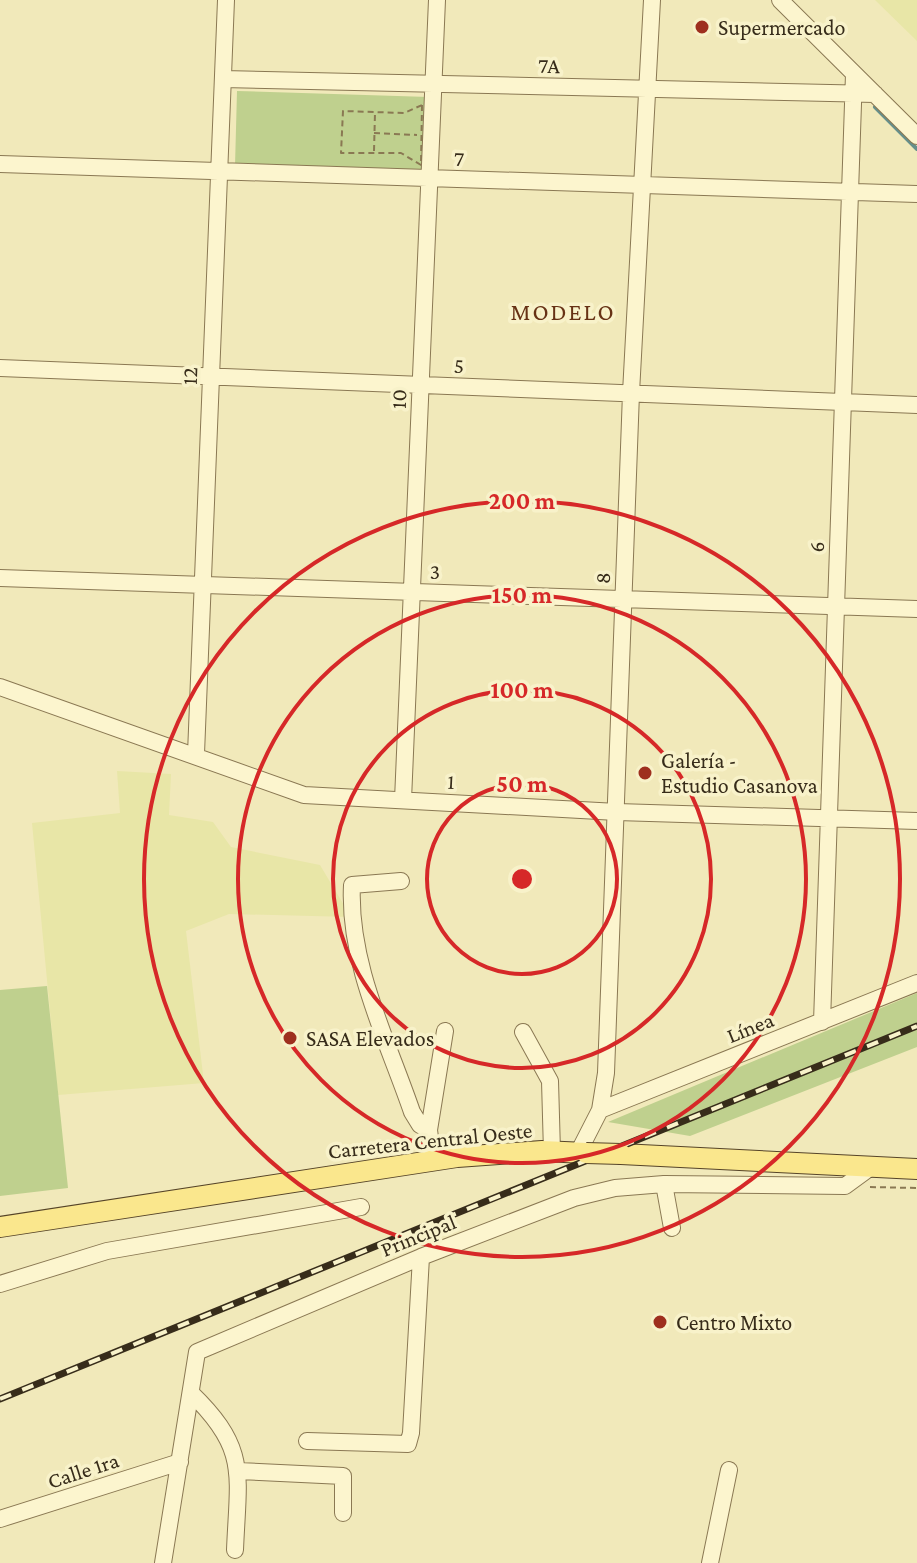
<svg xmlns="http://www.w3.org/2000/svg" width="917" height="1563" font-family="'Crimson Pro',serif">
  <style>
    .farmland { fill: #e8e6a7 }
    .green { fill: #bfd08e }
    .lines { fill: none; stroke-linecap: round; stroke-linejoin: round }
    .stream { stroke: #668f8b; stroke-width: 4 }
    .minor-casing { stroke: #8a7853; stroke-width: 18 }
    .major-casing { stroke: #564428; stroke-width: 22 }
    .path { stroke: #8a7853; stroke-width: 2; stroke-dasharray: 6 4; stroke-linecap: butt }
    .minor { stroke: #fcf5ce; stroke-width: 16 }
    .major { stroke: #fae78d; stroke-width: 20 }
    .rail-casing { stroke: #372c1a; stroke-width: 7 }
    .rail { stroke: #f8f2ca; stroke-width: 4; stroke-dasharray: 12; stroke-linecap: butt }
    .major-bridge-casing { stroke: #564428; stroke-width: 22; stroke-linecap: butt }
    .major-bridge { stroke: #fae78d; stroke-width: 20 }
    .ring { fill: none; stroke: #d62828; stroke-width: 4 }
    .poi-dot { fill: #9e2f1e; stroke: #f8f2ca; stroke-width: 3 }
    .labels { text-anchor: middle; stroke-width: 7; stroke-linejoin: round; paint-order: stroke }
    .poi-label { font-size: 22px; fill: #372c1a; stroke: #f8f2ca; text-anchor: start }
    .street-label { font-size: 22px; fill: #372c1a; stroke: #f8f2ca }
    .neighbourhood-label { font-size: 24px; letter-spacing: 2px; fill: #673215; stroke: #f8f2ca }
    .centre { fill: #d62828; stroke: #f8f2ca; stroke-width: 4 }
    .ring-label { font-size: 24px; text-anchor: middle; font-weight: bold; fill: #d62828; stroke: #f8f2ca; stroke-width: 7; stroke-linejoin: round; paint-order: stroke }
  </style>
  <rect width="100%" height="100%" fill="#f1e9ba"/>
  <path class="farmland" d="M875,0H917V41Z
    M117,771L171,774L169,815L213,822L231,847L320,865L351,917L229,914L186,931L204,1083L58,1095L32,823L120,813Z"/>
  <path class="green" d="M237,91L429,97L427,173L235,166Z
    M47,986L68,1188L0,1196V990Z
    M917,993V1047L690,1136L608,1122Z"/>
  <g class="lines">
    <path class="stream" d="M875,107L917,149"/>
    <defs>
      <path id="minor" d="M780,0L917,136
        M223,79L875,94
        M0,164L917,194
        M0,368L917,405
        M0,578L917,609
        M0,687L304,795L617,812L917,821
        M196,754L226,0
        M403,800L437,0
        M401,881L352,885C348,963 387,1039 412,1112L420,1125L429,1130
        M822,1022L854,74
        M523,1032L550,1081L552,1152
        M600,1110L917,983
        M578,1153L600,1110L606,1073L631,393L652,0
        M433,1160L429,1130L445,1031
        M664,1184L672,1228
        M0,1284L107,1251L361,1207
        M191,1393C249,1449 238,1474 235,1550
        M307,1441L408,1444L411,1433L421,1257
        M238,1471L343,1476V1513
        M0,1519L180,1462
        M163,1563L197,1352L421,1257L574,1198L615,1188L664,1184L845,1186L871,1167
        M710,1563L729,1470"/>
      <path id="major" d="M621,1154L917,1169
        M0,1227L457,1157L542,1151L586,1153"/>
    </defs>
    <use href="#minor" class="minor-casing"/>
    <use href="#major" class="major-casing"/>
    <path class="path" d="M422,105L421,165L401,153H341L343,111L404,113Z
      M374,133L417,135
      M374,151L375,113
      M870,1187L917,1188"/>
    <use href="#minor" class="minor"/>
    <use href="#major" class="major"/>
    <defs>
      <path id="rail" d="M0,1399L917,1026"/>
    </defs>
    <use href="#rail" class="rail-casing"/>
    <use href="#rail" class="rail"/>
    <defs>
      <path id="major-bridge" d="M586,1153L621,1154"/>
    </defs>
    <use href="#major-bridge" class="major-bridge-casing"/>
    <use href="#major-bridge" class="major-bridge"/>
  </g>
  <g class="ring">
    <circle cx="522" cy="879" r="95"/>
    <circle cx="522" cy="879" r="189"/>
    <circle cx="522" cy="879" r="284"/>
    <circle cx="522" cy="879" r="378"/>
  </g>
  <g class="poi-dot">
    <circle cx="702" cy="27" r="8"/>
    <circle cx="645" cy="773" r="8"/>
    <circle cx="290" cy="1038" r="8"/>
    <circle cx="660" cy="1322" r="8"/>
  </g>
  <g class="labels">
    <g class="poi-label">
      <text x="718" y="35">Supermercado</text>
      <text x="661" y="768">Galería -<tspan x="661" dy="25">Estudio Casanova</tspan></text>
      <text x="306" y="1046">SASA Elevados</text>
      <text x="676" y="1330">Centro Mixto</text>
    </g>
    <g class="street-label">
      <text transform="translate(549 65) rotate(1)" y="8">7A</text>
      <text transform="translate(459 158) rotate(2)" y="8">7</text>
      <text transform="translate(459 365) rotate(2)" y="8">5</text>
      <text transform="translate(189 376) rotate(-88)" y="8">12</text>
      <text transform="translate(398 399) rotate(-88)" y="8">10</text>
      <text transform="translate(816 547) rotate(-88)" y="8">6</text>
      <text transform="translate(435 571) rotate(2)" y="8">3</text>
      <text transform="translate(602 578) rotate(-88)" y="8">8</text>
      <text transform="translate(451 781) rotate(3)" y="8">1</text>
      <text transform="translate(750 1027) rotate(-22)" y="8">Línea</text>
      <text transform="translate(430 1140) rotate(-6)" y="8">Carretera Central Oeste</text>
      <text transform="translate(418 1235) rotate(-22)" y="8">Principal</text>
      <text transform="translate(83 1470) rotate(-18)" y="8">Calle 1ra</text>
    </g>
    <g class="neighbourhood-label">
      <text x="563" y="320">MODELO</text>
    </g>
  </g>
  <circle cx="522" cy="879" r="12" class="centre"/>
  <g class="ring-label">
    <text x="522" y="509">200 m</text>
    <text x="522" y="603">150 m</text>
    <text x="522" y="698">100 m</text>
    <text x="522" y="792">50 m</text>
  </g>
</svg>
